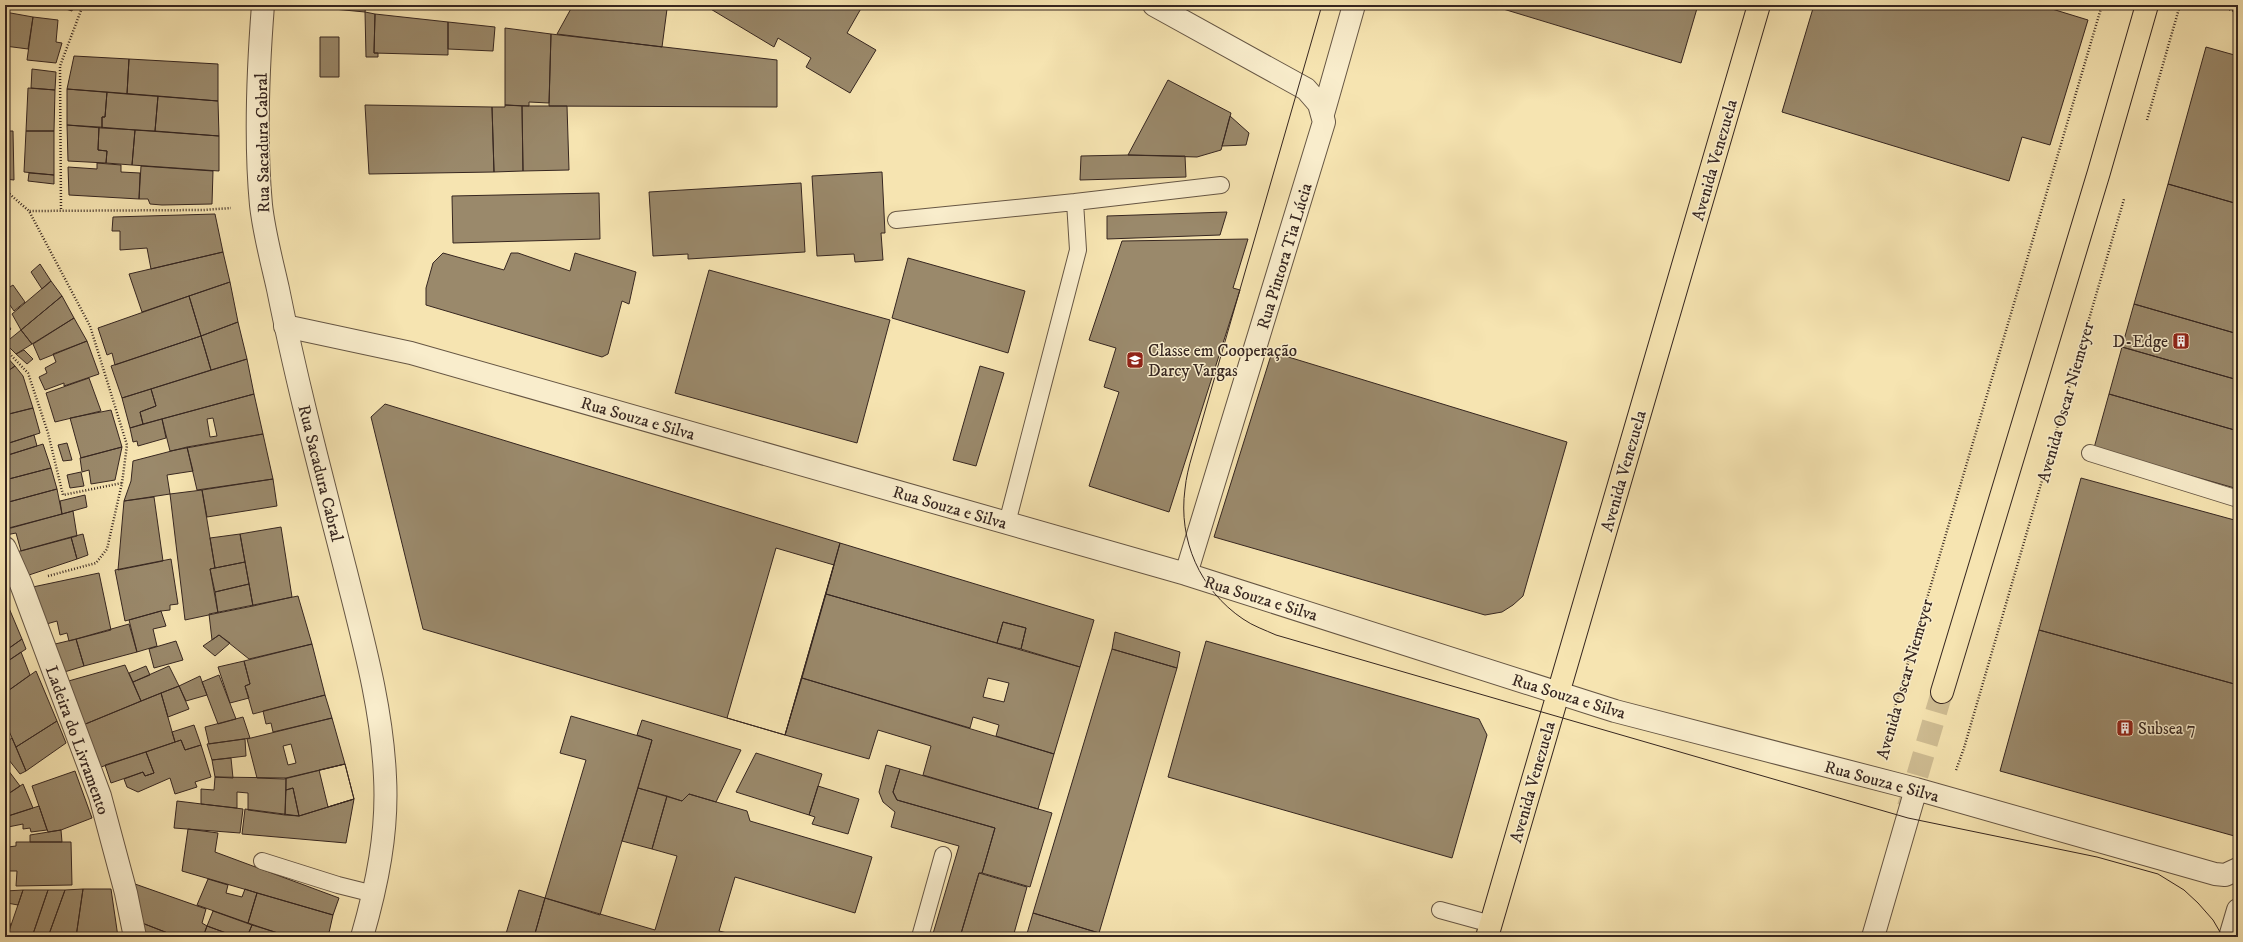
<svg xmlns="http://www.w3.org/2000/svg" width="2243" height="942" font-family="'IM FELL DW Pica',serif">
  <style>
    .building { fill: #9a896b; stroke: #362620; fill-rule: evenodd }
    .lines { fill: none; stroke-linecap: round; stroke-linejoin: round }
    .primary-tunnel { stroke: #d0be94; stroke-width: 22; stroke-dasharray: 22 11; stroke-linecap: butt }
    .service-casing { stroke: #665644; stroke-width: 18 }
    .pedestrian-casing { stroke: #665644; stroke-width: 24 }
    .minor-casing { stroke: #665644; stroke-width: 24 }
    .tertiary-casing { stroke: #665644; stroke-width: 24 }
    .primary-casing { stroke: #362620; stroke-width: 24 }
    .path { stroke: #362620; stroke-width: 2.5; stroke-dasharray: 1 2; stroke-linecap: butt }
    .service { stroke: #f9edcc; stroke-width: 16 }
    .pedestrian { stroke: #f9edcc; stroke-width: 22 }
    .minor { stroke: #f9edcc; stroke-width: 22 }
    .tertiary { stroke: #f9edcc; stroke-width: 22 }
    .primary { stroke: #f6e4b1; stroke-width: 22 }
    .tram { stroke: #362620; stroke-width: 1 }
    .labels { text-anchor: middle; stroke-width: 3; stroke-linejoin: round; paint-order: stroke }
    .street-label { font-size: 17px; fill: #362620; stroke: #f9edcc }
    .poi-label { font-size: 17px; fill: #362620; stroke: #f9edcc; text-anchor: start }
  </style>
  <rect width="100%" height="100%" fill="#f6e4b1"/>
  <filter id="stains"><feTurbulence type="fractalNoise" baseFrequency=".005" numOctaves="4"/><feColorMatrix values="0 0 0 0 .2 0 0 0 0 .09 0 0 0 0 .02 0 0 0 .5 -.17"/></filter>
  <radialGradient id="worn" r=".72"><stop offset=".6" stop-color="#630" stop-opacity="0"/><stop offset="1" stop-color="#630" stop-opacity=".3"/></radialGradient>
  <path class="building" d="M53,5H73L72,11Z
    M324,5H366L365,12L323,8Z
    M573,5H632L667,9L662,47L557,34Z
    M704,5H863L847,33L876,50L850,93L806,67L811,58L778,38L774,47Z
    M1490,5H1698L1681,63Z
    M1814,5H2039L2088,20L2050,145L2022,137L2009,181L1782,112Z
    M5,12L33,17L28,49L5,46Z
    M365,12L375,14L374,53H378V57H366Z
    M375,14L448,22V55L374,53Z
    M33,17L58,20L56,42L62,43L56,63L27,60Z
    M448,22L495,27L493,51L448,49Z
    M505,28L551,34L549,103L529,102V106L505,105Z
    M551,34L777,60V107L549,106Z
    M320,37H339V77H320Z
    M2206,47L2238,56V204L2168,184Z
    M74,56L129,59L127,94L67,89Z
    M129,59L218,64V101L127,94Z
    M32,69L56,72L55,90L31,88Z
    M1168,80L1231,113L1221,150L1197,157L1128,155Z
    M28,88L55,90L54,131H26Z
    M67,89L107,92L105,117H102V128L67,125Z
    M107,92L158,96L155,131L102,128V117H105Z
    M158,96L218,101L219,136L155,131Z
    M365,105L492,107L494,172L369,174Z
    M505,105L522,106L523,171L494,172L492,107H505Z
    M522,106H567L569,170L523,171Z
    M1230,116L1249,133L1246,145L1222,146Z
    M67,125L99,127L98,150L107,151L106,163L68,161Z
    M99,127L135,130L132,165L106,163L107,151L98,150Z
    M135,130L219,136V171L132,165Z
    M5,131H13L14,180L5,179Z
    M26,131H54V175L24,172Z
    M1128,155L1185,156L1186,177L1080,180L1081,156Z
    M97,163L121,165V172L140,173L139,199L69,195L68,167L97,169Z
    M141,166L213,171L212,204L162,205L150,204L148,199H139Z
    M882,172L885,233H881L883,260L855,262L854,254L817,256L812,176Z
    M29,173L54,175V184L28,181Z
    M801,183L805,252L688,259V254L653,256L649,192Z
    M2168,184L2238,204V334L2134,304Z
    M599,193L600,239L453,243L452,196Z
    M1227,212L1220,235L1107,239V216Z
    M215,214L223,252L151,269L147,248L120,250V231H112L113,217Z
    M1248,239L1233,288L1240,290L1169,512L1089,486L1119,392L1104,387L1116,348L1089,340L1122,241Z
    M223,252L230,282L142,312L129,274Z
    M443,253L504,270L511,253H518L570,271L575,253L636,272L629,304L622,301L608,354L602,357L426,305V288L433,263Z
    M908,258L1025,291L1008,353L892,318Z
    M40,264L51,281L42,289L31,272Z
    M709,270L890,320L857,443L675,393Z
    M51,281L62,296L21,330L12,314Z
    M230,282L238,322L201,336L189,296Z
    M13,285L25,302L14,311L5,298V290Z
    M62,296L74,318L32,344L21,330Z
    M189,296L201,336L115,365L112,353L107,355L98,328Z
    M2134,304L2238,334V380L2122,347Z
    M74,318L87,341L40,360L33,344Z
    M5,321L11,329L5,335Z
    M238,322L247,359L211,370L201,336Z
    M21,330L32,344L16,354L5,343Z
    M201,336L211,370L122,398L111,366Z
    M87,341L99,374L64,386V383L45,390L39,377L47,373L45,368L56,362L53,354Z
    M2122,347L2238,380V431L2109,394Z
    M24,350L33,359L27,364L16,354Z
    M1272,352L1567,442L1523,596L1513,605L1502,612L1485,615L1214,537Z
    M5,355L15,366L5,373Z
    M247,359L254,394L143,424L140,412L156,406L151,389Z
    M15,366L23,376L33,408L5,415V373Z
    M980,366L1004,373L976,466L953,460Z
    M89,378L101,411L55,422L46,393Z
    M151,389L156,406L140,412L143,424L130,428L122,398Z
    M254,394L263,434L170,451L162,419ZM213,418L217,436L210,437L207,419Z
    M2109,394L2238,431V489L2094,448Z
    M385,404L840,543L785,735L423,629L371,417Z
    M33,408L40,433L6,444L5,415Z
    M111,410L122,447L81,458L70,418Z
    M162,419L166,438L138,446L137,441L133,442L130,428Z
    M263,434L273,479L197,490L187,447Z
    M34,435L37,446L5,456L6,444Z
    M67,443L72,460L63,461L58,445Z
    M43,444L51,468L5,480V456Z
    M122,447L115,480L91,484L89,470L82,472L80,458Z
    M187,447L193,471L167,475L170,494L124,501L131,481L133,461Z
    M51,468L57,489L5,503V480Z
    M81,472L84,486L70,488L67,475Z
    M2081,478L2238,521V685L2039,630Z
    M273,479L277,506L207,517L202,490Z
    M57,489L62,514L5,529V503Z
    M202,490L215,568L210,569L218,613L185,620L170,494Z
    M85,495L87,507L62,514L60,501Z
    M154,497L163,561L118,570L124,501Z
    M73,511L77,536L21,551L16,533L6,535L5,532V529L11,528Z
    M281,527L292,597L253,606L240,534Z
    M83,534L88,555L77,559L71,537Z
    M240,534L245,562L215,568L210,538Z
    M71,537L77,559L23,577L13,553Z
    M840,543L1094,620L1080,667L1021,649L1026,628L1003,622L997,643L826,594Z
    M776,548L834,565L785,735L727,718Z
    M171,559L178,604L170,605V610L161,611L125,621L115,570Z
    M245,562L249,584L215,592L210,569Z
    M99,573L111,630L69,641L67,633L60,635L57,621L43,625L28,588Z
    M249,584L253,606L218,613L215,592Z
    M826,594L1080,667L1054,754L996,736L999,725L973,717L970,728L802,678ZM988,678L1009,683L1004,702L983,697Z
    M298,596L312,644L249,659L219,635L212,640L209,614Z
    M6,601L22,639L5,651V602Z
    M161,611L166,626L153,629L157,646L137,652L129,620Z
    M1003,622L1026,628L1021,649L997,643Z
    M129,624L137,652L84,666L76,639Z
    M2039,630L2238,685V837L2000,771Z
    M1115,632L1180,652L1177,668L1112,649Z
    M219,635L230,643L215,656L203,646Z
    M22,639L26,649L5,663V651Z
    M76,639L84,666L61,673L51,645Z
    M176,641L183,660L154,668L149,649Z
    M1206,641L1479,719L1487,735L1452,858L1168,777Z
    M312,644L325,695L253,714L245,686L250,684L244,661Z
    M1112,649L1177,668L1099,933L1033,913Z
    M21,652L30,675L5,693V663Z
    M244,661L250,684L245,686L249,698L230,703L218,667Z
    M125,665L141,701L83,725L65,682Z
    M146,666L150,675L133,682L129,673Z
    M169,666L179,686L141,701L133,682Z
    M36,671L57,721L16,747L5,722V693Z
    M219,675L236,719L218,724L202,682Z
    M200,676L207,695L186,701L179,686Z
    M802,678L1054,754L1038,809L923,775L931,746L878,730L869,759L785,735Z
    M179,686L189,709L168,717L161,693Z
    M161,693L175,742L101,767L83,725Z
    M325,695L332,718L273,732L271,723L266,724L263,711Z
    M571,716L652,740L600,915L545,898L586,760L560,753Z
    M243,717L250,738L209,744L205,727Z
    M332,718L345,764L284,779L257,778L247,739Z
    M642,720L741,750L716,802L689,794L682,801L638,788L652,740L637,735Z
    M57,721L66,743L26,771L16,747Z
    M194,725L201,745L185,750L181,740L175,742L172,732Z
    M12,738L26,771L20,774L5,755V743Z
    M245,739L246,756L212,760L207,744Z
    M181,740L185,750L201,745L211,777L195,782L197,787L175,794L170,778L138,792L127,787L124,779L143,772L145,776L154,773L146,752Z
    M291,744L296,763L288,765L283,746Z
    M146,752L154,773L145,776L143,772L111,783L105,765Z
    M756,753L822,774L809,815L736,792Z
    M231,758L233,778L215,777L212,760Z
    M345,764L354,799L328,807L319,770Z
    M345,764L354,799L299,816L293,788L286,790V778Z
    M886,765L900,769L893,792L897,800L995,828L982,873H979L960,937H932L959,846L891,827L895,812L883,802L879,792Z
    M5,766L20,786L5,796Z
    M900,769L1052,813L1030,887L982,873L995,828L897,800L893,792Z
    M75,771L92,818L61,830L48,832L32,786Z
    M215,777L286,778L285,815L248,810V793L237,792V808L201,804V789L214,790Z
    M23,784L33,808L5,817V796Z
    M818,786L859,799L848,834L812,824L815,817L809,815Z
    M293,788L299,816L285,815L286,790Z
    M638,788L667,796L652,849L622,841Z
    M689,794L747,811L750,821L872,857L855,913L735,877L719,931L727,933L726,937H534L545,898L655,930L677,856L652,849L667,796L682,801Z
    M354,799L346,843L242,834L245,809L299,816Z
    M177,801L243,809L240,833L174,828Z
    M39,806L47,830L31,832L30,828L23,829V824L8,827L9,837L5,838V817Z
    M188,829L218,833L215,852L339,898L333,915L182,871Z
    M61,830L62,842H30V835Z
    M16,842H71L72,885L16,886L17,871H9L8,847L16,846Z
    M979,873L1027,887L1013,937H960Z
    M208,879L228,885L226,893L242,897L245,889L257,893L248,923L197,905Z
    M135,884L206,909L202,923L207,926L203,937H178L142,923Z
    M83,889L76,937H48L65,890Z
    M83,889H111L118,937H76Z
    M23,890L18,905L7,903L5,907V891Z
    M23,890H48L32,937H7Z
    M48,890H65L48,937H32Z
    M519,890L545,898L534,937H505Z
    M257,893L333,915L328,937H289L248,923Z
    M213,911L252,925L247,937H237L207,926Z
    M1033,913L1099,933L1097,937H1026Z
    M5,923L11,924L7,937H5Z
    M142,923L178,937H145Z
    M252,925L275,932L273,937H247Z
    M207,926L237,937H203Z
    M275,932L289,937H273Z"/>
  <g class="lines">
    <path class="primary-tunnel" d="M1908,807L1942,692"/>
    <defs>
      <path id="service" d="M1075,202L1221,185
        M896,220L1075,202L1078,250L1007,523
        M2090,453L2238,499
        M262,861L338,885L374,894
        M1440,910L1491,924
        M920,937L943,855"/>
      <path id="pedestrian" d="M1323,114L1354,5
        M2230,937L2238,910"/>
      <path id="minor" d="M1154,5L1306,89L1319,104L1324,122L1186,574
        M285,326L411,353L1186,574L1615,711L1916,789L2215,874L2225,875L2238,869
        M5,548L21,584L100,796L126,893L135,937
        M1873,937L1916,789"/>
      <path id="tertiary" d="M263,5C258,69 255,142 261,205C264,233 272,262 278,289C297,384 322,478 346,572C363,640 382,707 385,777C388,832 377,885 362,937"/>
      <path id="primary" d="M1942,692L2099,172L2147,5
        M1487,937L1759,5"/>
    </defs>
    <use href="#service" class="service-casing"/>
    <use href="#pedestrian" class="pedestrian-casing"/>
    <use href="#minor" class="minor-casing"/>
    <use href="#tertiary" class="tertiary-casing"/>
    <use href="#primary" class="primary-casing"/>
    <path class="path" d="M2215,5L2238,12
      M2147,120L2180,5
      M5,190L29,211
      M61,209L60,66L83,5
      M5,349L28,373L48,433L63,495L122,483
      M48,576L96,563L107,549L122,483L127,445L90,326L29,211L203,210L231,208
      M1882,751L2102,5
      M1956,770L1964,748L2124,199"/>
    <use href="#service" class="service"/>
    <use href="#pedestrian" class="pedestrian"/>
    <use href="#minor" class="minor"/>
    <use href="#tertiary" class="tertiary"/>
    <use href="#primary" class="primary"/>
    <path class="tram" d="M1322,5L1192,456C1189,466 1186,478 1185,489C1178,540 1200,590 1243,619C1253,626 1265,630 1276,635L1908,818L2097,857L2158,874L2184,890L2198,903L2213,920L2223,937"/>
  </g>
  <defs>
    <symbol id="building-square" viewBox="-11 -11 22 22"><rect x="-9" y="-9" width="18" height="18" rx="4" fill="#8f2418" stroke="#f9edcc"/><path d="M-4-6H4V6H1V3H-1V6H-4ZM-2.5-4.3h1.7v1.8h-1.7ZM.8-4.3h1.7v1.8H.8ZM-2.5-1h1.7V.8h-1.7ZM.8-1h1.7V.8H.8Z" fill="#fff"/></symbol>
    <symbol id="school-square" viewBox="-11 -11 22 22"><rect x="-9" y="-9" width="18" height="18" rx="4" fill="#8f2418" stroke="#f9edcc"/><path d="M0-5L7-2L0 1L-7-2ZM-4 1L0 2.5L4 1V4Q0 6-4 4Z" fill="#fff"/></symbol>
  </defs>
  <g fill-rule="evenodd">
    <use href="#building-square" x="2171" y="331" width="20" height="20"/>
    <use href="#school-square" x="1125" y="350" width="20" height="20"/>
    <use href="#building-square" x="2115" y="718" width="20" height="20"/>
  </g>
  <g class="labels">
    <g class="street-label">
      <text transform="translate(262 143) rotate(-91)" y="6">Rua Sacadura Cabral</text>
      <text transform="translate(1714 160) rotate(-74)" y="6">Avenida Venezuela</text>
      <text transform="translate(1284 256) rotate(-73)" y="6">Rua Pintora Tia Lúcia</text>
      <text transform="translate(2065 402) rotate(-74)" y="6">Avenida Oscar Niemeyer</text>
      <text transform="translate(638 418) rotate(16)" y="6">Rua Souza e Silva</text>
      <text transform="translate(1623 471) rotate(-74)" y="6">Avenida Venezuela</text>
      <text transform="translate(321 473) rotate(76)" y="6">Rua Sacadura Cabral</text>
      <text transform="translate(950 507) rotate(16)" y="6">Rua Souza e Silva</text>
      <text transform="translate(1261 598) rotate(17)" y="6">Rua Souza e Silva</text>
      <text transform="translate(1904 679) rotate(-74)" y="6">Avenida Oscar Niemeyer</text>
      <text transform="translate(1569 696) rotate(17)" y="6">Rua Souza e Silva</text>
      <text transform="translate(78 740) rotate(70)" y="6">Ladeira do Livramento</text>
      <text transform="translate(1882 781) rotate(15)" y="6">Rua Souza e Silva</text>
      <text transform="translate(1532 782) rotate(-74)" y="6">Avenida Venezuela</text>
    </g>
    <g class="poi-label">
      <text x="2168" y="347" text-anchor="end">D-Edge</text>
      <text x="1148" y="356">Classe em Cooperação<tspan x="1148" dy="20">Darcy Vargas</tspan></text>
      <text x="2138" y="734">Subsea 7</text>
    </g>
  </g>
  <rect width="2243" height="942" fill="none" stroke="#f6e4b1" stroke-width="20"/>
  <rect x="6" y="6" width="2231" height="930" fill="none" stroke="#362620" stroke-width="2"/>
  <rect x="10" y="10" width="2223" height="922" fill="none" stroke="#362620"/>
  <rect width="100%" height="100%" filter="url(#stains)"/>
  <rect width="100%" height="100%" fill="url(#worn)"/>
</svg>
